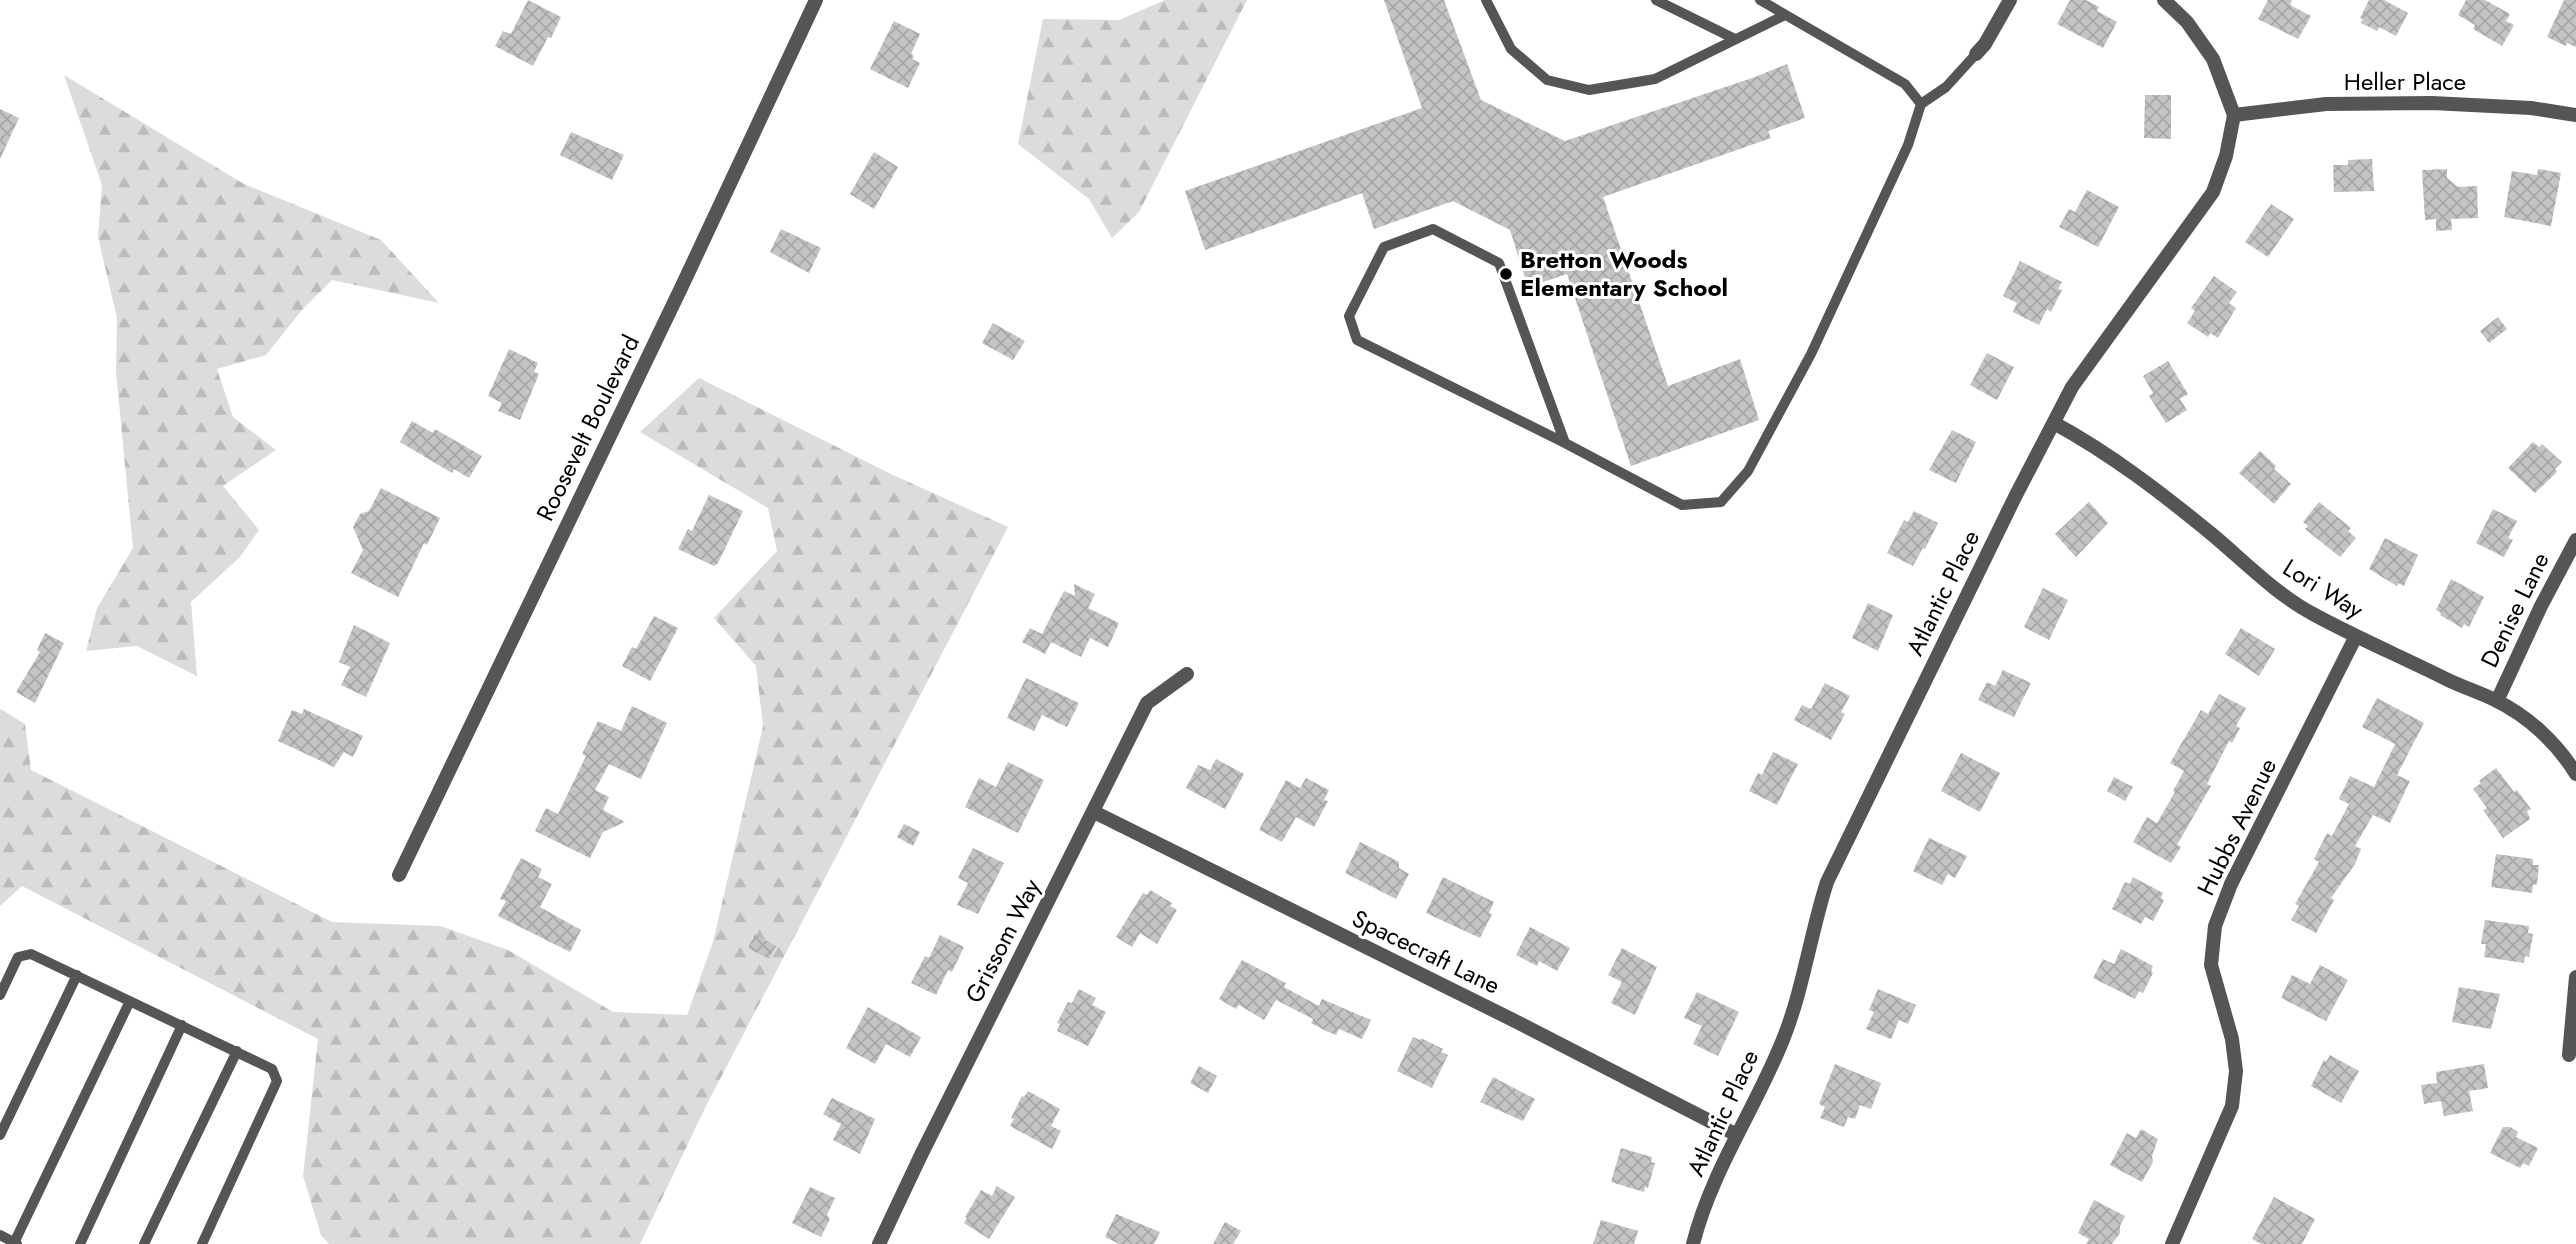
<svg xmlns="http://www.w3.org/2000/svg" width="2576" height="1244" font-family="Jost,sans-serif">
  <style>
    .forest { fill: url(#forest-firs) }
    .building { fill: url(#building-cross-hatch) }
    .lines { fill: none; stroke-linecap: round; stroke-linejoin: round }
    .lane { stroke: #555; stroke-width: 10 }
    .street { stroke: #555; stroke-width: 14 }
    .poi-dot { fill: #000; stroke: #fff; stroke-width: 2.5 }
    .labels { text-anchor: middle; stroke-width: 6; stroke-linejoin: round; paint-order: stroke }
    .street-label { font-size: 24px; fill: #000; stroke: #fff }
    .poi-label { font-size: 24px; font-weight: bold; fill: #000; stroke: #fff; text-anchor: start }
  </style>
  <defs>
    <pattern id="forest-firs" width="22" height="20" patternUnits="userSpaceOnUse" patternTransform="scale(1.75)"><rect width="22" height="20" fill="#dcdcdc"/><path d="M5 1l3.5 6h-7zM16 11l3.5 6h-7z" fill="#bbb"/></pattern>
    <pattern id="building-cross-hatch" width="8" height="8" patternUnits="userSpaceOnUse" patternTransform="scale(1.75)"><rect width="8" height="8" fill="#c4c4c4"/><path d="M0 0l8 8M0 8l8-8" fill="none" stroke="#a7a7a7"/></pattern>
  </defs>
  <rect width="100%" height="100%" fill="#fff"/>
  <path class="forest" d="M1165,0H1247L1139,212L1112,238L1089,199L1018,144L1043,19L1119,20Z
    M64,75L244,184L381,240L439,303L332,280L302,310L266,355L217,369L233,417L276,450L223,486L259,530L240,557L191,602L197,676L137,646L86,651L97,608L133,548L116,372L117,318L98,237L102,185Z
    M699,378L891,474L1008,527L706,1106L640,1244H329L321,1235L303,1176L318,1039L22,886L0,906V709L25,724L31,770L332,922L440,926L508,950L613,1012L687,1015L713,942L763,726L756,666L714,618L777,551L768,508L640,432Z"/>
  <path class="building" d="M528,0L561,17L551,38L548,37L533,66L495,46L503,31L511,34Z
    M1384,0H1444L1481,100L1565,141L1755,77L1787,64L1805,118L1768,131L1771,138L1603,197L1668,386L1740,359L1759,420L1631,466L1567,274L1528,287L1510,230L1453,201L1374,229L1362,193L1205,250L1185,191L1422,108Z
    M2070,0H2086L2099,7L2097,11L2117,22L2103,48L2057,24Z
    M2268,0H2292L2290,5L2311,16L2298,39L2258,19Z
    M2369,0H2384L2408,13L2396,36L2379,27L2377,31L2361,23L2363,19L2360,18Z
    M2466,0H2485L2510,14L2506,21L2514,25L2502,46L2473,29L2475,25L2458,15Z
    M2564,0H2576V47L2567,43L2566,46L2547,37Z
    M894,21L920,34L911,54L914,56L912,59L920,63L908,88L870,69Z
    M2145,95H2171V139L2144,138Z
    M0,109L19,118L0,159Z
    M571,132L624,155L612,180L560,155Z
    M874,152L898,167L874,209L850,194Z
    M2372,159L2374,191L2334,192L2333,165H2348V160Z
    M2447,169V178L2458,187L2477,186L2478,218L2451,219L2452,230L2436,231V219L2425,220L2422,170Z
    M2538,169L2561,173L2551,226L2504,217L2512,171L2537,175Z
    M2087,190L2119,207L2098,247L2059,227L2069,209L2075,212Z
    M2271,204L2294,219L2268,257L2245,242Z
    M781,229L821,248L809,273L770,252Z
    M2020,261L2062,282L2058,289L2062,290L2051,312L2047,309L2039,325L2013,312L2017,303L2003,296Z
    M2214,276L2237,292L2229,303L2236,308L2218,338L2210,333L2208,337L2187,323L2195,311L2191,308Z
    M2498,317L2507,329L2489,343L2480,331Z
    M993,323L1025,341L1013,360L982,343Z
    M509,349L538,363L534,372L539,374L520,420L498,411L502,403L488,396Z
    M1987,353L2014,367L1997,400L1970,385Z
    M2168,361L2188,394L2180,399L2187,410L2166,423L2149,396L2153,393L2143,376Z
    M412,421L433,433L435,429L482,456L469,478L454,469L452,473L400,442Z
    M1952,430L1976,442L1956,483L1929,470Z
    M2533,442L2539,447L2542,444L2562,462L2555,469L2557,472L2535,493L2508,468Z
    M2260,451L2276,466L2274,469L2291,484L2274,504L2239,473Z
    M381,488L440,518L427,545L424,543L398,597L351,573L363,550L353,527L360,514L369,511Z
    M709,495L743,511L718,563L714,566L678,549L688,529L692,531Z
    M2089,502L2108,523L2076,557L2055,534Z
    M2319,502L2351,528L2348,531L2356,538L2340,557L2305,529L2308,526L2303,522Z
    M2493,509L2517,521L2508,538L2513,540L2504,557L2476,543Z
    M1914,511L1938,523L1925,549L1923,548L1913,566L1887,553L1904,520L1908,522Z
    M2385,538L2418,555L2404,586L2398,583L2397,586L2369,569Z
    M2451,579L2484,597L2469,627L2464,624L2462,628L2440,615L2441,613L2436,610Z
    M1074,584L1095,594L1088,608L1119,623L1108,647L1090,638L1081,657L1051,642L1045,654L1022,642L1030,628L1042,634L1064,591L1075,596Z
    M2043,588L2068,600L2049,640L2024,627Z
    M1868,603L1893,615L1878,651L1852,638Z
    M654,616L678,628L650,681L622,666L632,647L636,649Z
    M354,625L390,643L366,697L341,685L350,667L339,662Z
    M2241,628L2275,649L2259,676L2225,654Z
    M45,633L64,643L35,703L16,692L40,652L37,650Z
    M2003,670L2031,683L2014,717L1978,700L1987,682L1995,686Z
    M1026,678L1079,703L1067,727L1042,715L1034,731L1007,718Z
    M1825,683L1850,696L1841,712L1845,714L1831,740L1794,720L1802,705L1811,709Z
    M2219,694L2246,708L2236,726L2240,728L2232,743L2229,741L2207,784L2211,786L2177,845L2181,847L2171,863L2133,842L2147,817L2157,823L2175,792L2173,791L2184,771L2170,763L2201,710L2208,714Z
    M2377,698L2424,723L2397,775L2410,781L2390,823L2373,815L2355,846L2361,849L2355,864L2331,898L2334,900L2316,933L2291,920L2299,906L2295,904L2319,862L2314,859L2327,833L2332,836L2349,804L2339,799L2350,776L2374,787L2395,744L2362,727Z
    M632,706L667,723L641,779L609,764L595,790L609,797L603,810L625,822L603,832L590,858L535,831L546,808L558,814L586,756L582,754L598,721L621,731Z
    M304,709L363,736L353,757L344,752L334,767L278,741L292,710L302,714Z
    M1773,752L1798,764L1777,805L1749,791L1758,773L1762,775Z
    M1961,753L2000,773L1980,812L1941,791Z
    M1216,759L1244,774L1225,809L1186,788L1198,765L1210,770Z
    M1008,762L1044,780L1018,833L965,807L979,778L996,787Z
    M2496,768L2514,792L2517,790L2531,809L2527,811L2530,819L2503,838L2483,810L2487,808L2473,789L2481,783L2479,781Z
    M2114,777L2133,787L2125,801L2107,791Z
    M1306,778L1329,790L1324,800L1328,801L1314,827L1296,817L1282,842L1259,830L1286,780L1300,788Z
    M904,824L920,832L913,846L897,837Z
    M1929,838L1967,856L1955,878L1948,874L1942,885L1913,871Z
    M1360,842L1399,862V868L1409,874L1396,899L1345,873Z
    M973,848L1004,863L978,914L957,905L968,883L958,878Z
    M2496,854L2533,859V865H2539L2537,884L2533,885L2532,893L2491,887Z
    M521,858L542,869L538,877L552,884L540,907L581,930L570,952L498,916L506,901L500,899Z
    M1443,877L1494,902L1489,913L1492,914L1480,938L1426,913Z
    M2133,877L2163,893L2161,898L2164,900L2153,921L2145,917L2141,924L2112,909L2125,882L2130,884Z
    M1150,890L1172,903L1170,906L1177,910L1157,944L1140,933L1132,947L1116,937L1143,893L1147,895Z
    M2485,920L2529,926L2528,933L2533,934L2529,957L2525,956L2524,963L2484,957L2486,944H2481Z
    M1530,927L1570,948L1557,971L1539,961L1537,966L1516,955Z
    M755,934L776,946L769,959L748,948Z
    M940,935L964,947L952,972L948,970L936,995L911,983L925,956L929,958Z
    M1622,948L1657,967L1635,1015L1611,1003L1622,982L1608,975Z
    M2121,949L2153,966L2151,971L2153,973L2143,993L2139,991L2135,999L2093,978L2103,959L2114,964Z
    M1242,960L1286,983L1284,987L1319,1006L1322,999L1371,1020L1362,1039L1339,1029L1336,1035L1326,1031L1311,1023L1313,1019L1276,1000L1264,1020L1239,1005L1236,1009L1219,999Z
    M2320,965L2348,980L2326,1021L2281,998L2292,975L2310,984Z
    M2459,987L2500,994L2491,1029L2452,1022Z
    M1079,989L1096,998L1092,1005L1106,1012L1088,1046L1057,1031L1060,1024L1057,1023L1068,1002L1072,1003Z
    M1878,989L1916,1005L1908,1024L1899,1020L1891,1039L1866,1029L1874,1012L1869,1010Z
    M1697,992L1739,1012L1718,1056L1693,1044L1702,1026L1684,1018Z
    M868,1007L921,1037L910,1057L886,1044L875,1064L846,1048Z
    M1413,1037L1420,1040L1421,1038L1443,1049L1441,1052L1448,1055L1432,1088L1397,1071Z
    M2330,1055L2359,1071L2341,1103L2311,1086L2324,1060L2326,1062Z
    M1835,1064L1881,1083L1871,1109L1860,1105L1855,1119L1848,1117L1844,1127L1820,1118L1825,1107L1819,1104Z
    M2484,1064L2488,1088L2469,1091L2473,1111L2444,1116L2441,1101L2424,1104L2421,1085L2437,1083L2436,1072Z
    M1199,1066L1217,1076L1208,1093L1190,1083Z
    M1493,1077L1535,1099L1523,1121L1480,1102Z
    M1028,1091L1060,1109L1051,1126L1061,1131L1052,1149L1010,1126L1014,1119L1011,1118L1022,1096L1024,1097Z
    M832,1098L875,1119L860,1154L833,1140L841,1124L823,1114Z
    M2503,1127H2510L2518,1132L2516,1137L2538,1148L2529,1166L2523,1163L2520,1168L2490,1153Z
    M2141,1129L2158,1139L2152,1156L2153,1162L2142,1182L2110,1165L2127,1133L2136,1138Z
    M1621,1148L1652,1157L1651,1162L1655,1163L1648,1188L1645,1187L1644,1192L1611,1182Z
    M997,1186L1015,1197L989,1239L964,1223L967,1218L965,1217L981,1190L992,1196Z
    M810,1187L835,1198L827,1215L830,1219L821,1237L792,1223Z
    M2274,1197L2315,1219L2302,1244H2261L2252,1239Z
    M2094,1200L2125,1216L2120,1226V1233L2112,1244H2086L2089,1239L2078,1233Z
    M1116,1214L1160,1232L1154,1244H1119L1105,1237Z
    M1601,1220L1638,1231L1634,1244H1593Z
    M1225,1222L1241,1231L1233,1244H1213Z"/>
  <g class="lines">
    <path class="lane" d="M1486,0L1511,49L1547,80L1589,90L1655,79L1785,15
      M1656,0L1735,39
      M1760,0L1905,84L1921,104
      M1921,104L1946,87L1976,54
      M1565,443L1499,263L1433,229L1384,247L1349,316L1357,340L1565,443L1682,505L1721,502L1748,471L1811,354L1908,145L1921,104
      M0,995L18,957L31,954L272,1069L277,1081L202,1244
      M0,1135L77,975
      M0,1235L17,1244
      M14,1243L130,1001
      M80,1244L182,1025
      M144,1244L237,1051"/>
    <path class="street" d="M1976,54L1985,44L2010,0
      M2234,115L2326,104L2432,103L2531,108L2576,115
      M2054,423C2111,454 2163,494 2214,536C2246,563 2276,594 2313,614C2357,638 2402,657 2446,679C2462,687 2479,692 2495,700C2528,716 2557,743 2576,774
      M2497,701L2541,606L2576,540
      M1094,812L1513,1020L1737,1135
      M399,875L682,286L816,0
      M2569,1055L2576,977
      M879,1244L921,1155L1147,703L1187,674
      M1693,1244C1711,1172 1754,1111 1782,1042C1803,991 1810,935 1827,882L2015,497L2072,387L2213,192L2226,156L2234,115L2213,59L2187,22L2164,0
      M2172,1244L2232,1106L2236,1071L2232,1039L2211,965L2215,926L2231,884L2356,636"/>
  </g>
  <circle class="poi-dot" cx="1506" cy="274" r="7"/>
  <g class="labels">
    <g class="street-label">
      <text x="2405" y="90">Heller Place</text>
      <text transform="translate(588 428) rotate(-64)" y="8">Roosevelt Boulevard</text>
      <text transform="translate(2323 589) rotate(32)" y="8">Lori Way</text>
      <text transform="translate(1943 593) rotate(-64)" y="8">Atlantic Place</text>
      <text transform="translate(2515 610) rotate(-64)" y="8">Denise Lane</text>
      <text transform="translate(2237 827) rotate(-64)" y="8">Hubbs Avenue</text>
      <text transform="translate(1003 941) rotate(-63)" y="8">Grissom Way</text>
      <text transform="translate(1426 952) rotate(26)" y="8">Spacecraft Lane</text>
      <text transform="translate(1723 1113) rotate(-65)" y="8">Atlantic Place</text>
    </g>
    <g class="poi-label">
      <text x="1520" y="268">Bretton Woods<tspan x="1520" dy="28">Elementary School</tspan></text>
    </g>
  </g>
</svg>
